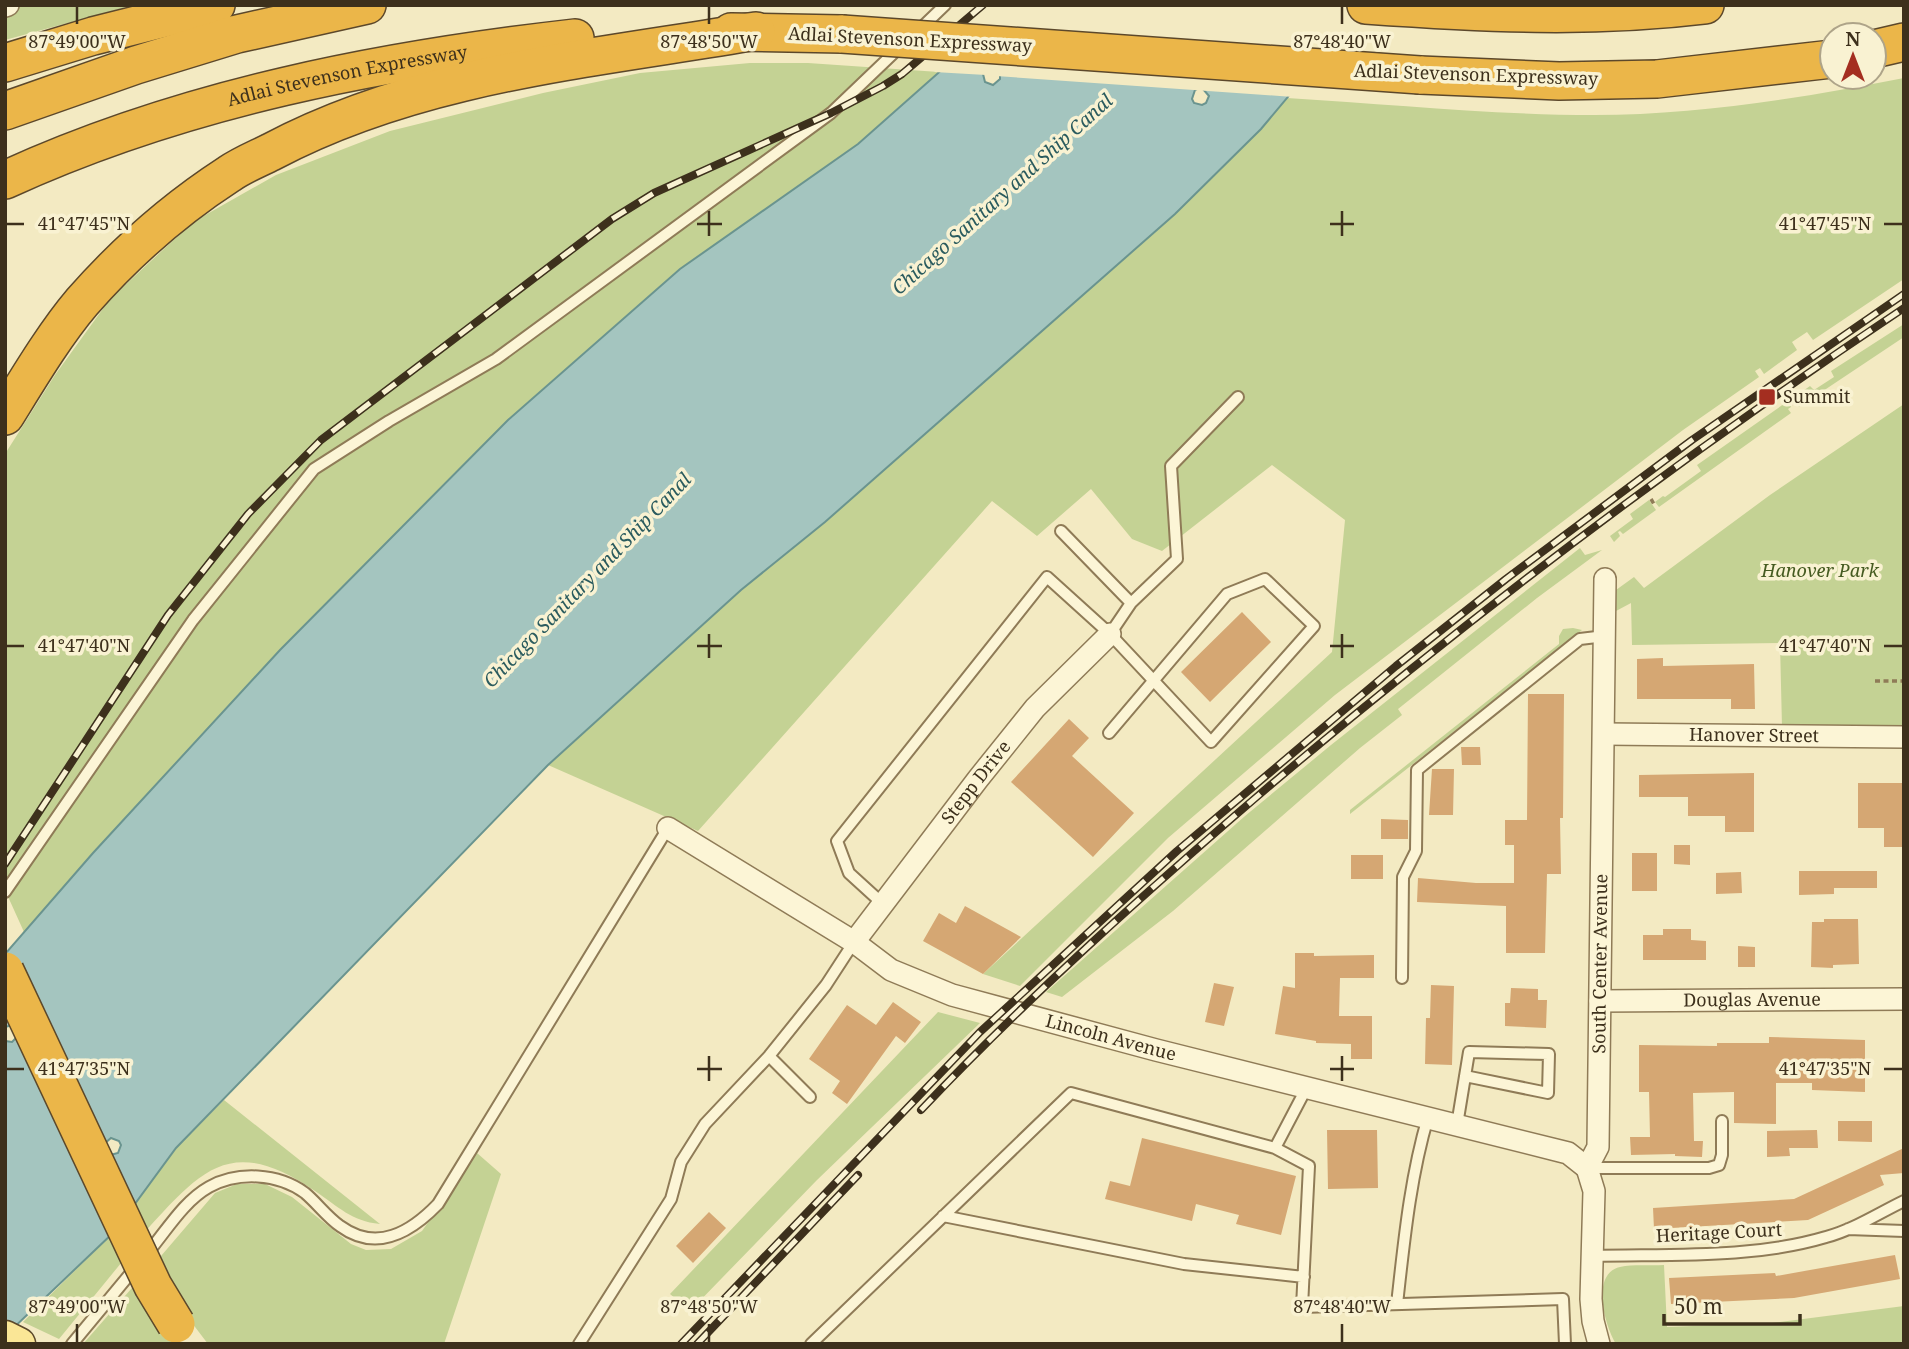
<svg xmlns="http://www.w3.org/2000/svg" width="1909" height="1349" font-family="'Noto Serif',serif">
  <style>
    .green { fill: #c4d294 }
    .water { fill: #a4c5bf; stroke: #6a948f; stroke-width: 2; fill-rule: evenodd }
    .pier { fill: #f3eac2 }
    .building { fill: #d5a773 }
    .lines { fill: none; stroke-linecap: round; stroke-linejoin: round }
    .service-casing { stroke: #8f7b57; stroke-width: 14 }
    .minor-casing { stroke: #8f7b57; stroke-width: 24 }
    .primary-casing { stroke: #5c482b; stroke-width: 35 }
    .motorway-casing { stroke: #5c482b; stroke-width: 40 }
    .path { stroke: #8f7b57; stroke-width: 3.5; stroke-dasharray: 5 3.5; stroke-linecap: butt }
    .service { stroke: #fcf5d6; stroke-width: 10 }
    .minor { stroke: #fcf5d6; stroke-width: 21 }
    .primary { stroke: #fae696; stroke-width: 32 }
    .motorway { stroke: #ebb649; stroke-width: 37 }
    .rail-casing { stroke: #3d301c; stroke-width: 8 }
    .rail { stroke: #f9f2d2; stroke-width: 5; stroke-dasharray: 16; stroke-linecap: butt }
    .motorway-bridge-casing { stroke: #5c482b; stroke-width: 40; stroke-linecap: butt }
    .motorway-bridge { stroke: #ebb649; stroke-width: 37 }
    .ticks { fill: none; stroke: #3d301c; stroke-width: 2.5 }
    .poi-dot { fill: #a42e20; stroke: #f9f2d2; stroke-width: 2.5 }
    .labels { text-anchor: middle; stroke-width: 7; stroke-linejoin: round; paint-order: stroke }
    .street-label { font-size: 18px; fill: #3d301c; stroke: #f9f2d2 }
    .poi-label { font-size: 18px; fill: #3d301c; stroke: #f9f2d2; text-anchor: start }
    .park-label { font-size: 18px; font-style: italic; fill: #465b21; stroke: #f9f2d2 }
    .water-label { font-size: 19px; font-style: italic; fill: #2a5b5e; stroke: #f9f2d2 }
    .ticks-label { font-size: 18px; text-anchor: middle; fill: #3d301c; stroke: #f9f2d2; stroke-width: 7; stroke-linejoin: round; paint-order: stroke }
  </style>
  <rect width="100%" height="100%" fill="#f3eac2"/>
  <path class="green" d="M5,5H134L5,40Z
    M750,63H808L939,72L858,144L680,269L508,420L280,650L93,853L24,932L5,890V454L55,375L110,299L193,222L276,175L390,131L543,93L640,73Z
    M1904,78V279L1813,340L1807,332L1792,342L1797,350L1764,374L1760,368L1755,371L1759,377L1683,430L1335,695L1168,838L1020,986L983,974L1332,652L1345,520L1272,465L1162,551L1132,539L1091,489L1037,536L992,501L698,831L548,765L741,590L825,522L1175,214L1261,129L1287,98C1390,104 1492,115 1594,115C1698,115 1802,98 1904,78Z
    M1904,324V337L1799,407L1793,398L1810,386L1814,390L1834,377L1831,371Z
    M1788,401L1791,407L1788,409L1791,413L1659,507L1655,502L1663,496L1665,497L1701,471L1697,465Z
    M1904,404V725L1782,727L1780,643L1632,645L1631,603L1616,611V590L1634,577L1644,588L1770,495Z
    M1649,500L1656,510L1623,534L1620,531L1618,532L1620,536L1614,542L1610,536L1633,519L1630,514Z
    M1580,548L1585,555L1602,550L1537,598L1398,709L1402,715L1360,748L1173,911L1062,997L1046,992L1245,816L1331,745Z
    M1573,628L1582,630L1350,814V810L1360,802L1559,644V636L1563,629Z
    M938,1012L980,1023L817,1180L690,1311L670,1294Z
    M224,1100L380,1224C351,1221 339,1207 315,1191C230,1133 201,1170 142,1235L130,1211L176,1148Z
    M477,1153L501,1174L444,1344H208L173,1298L155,1263L215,1193L237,1184H265L292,1197L351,1244L366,1250L391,1249L422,1231Z
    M115,1231L126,1257L59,1339L23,1322Z
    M1664,1265L1667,1327L1772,1323L1904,1306V1344H1616C1605,1326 1590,1274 1620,1267C1633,1264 1650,1266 1664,1265Z
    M138,1281L177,1344H83Z"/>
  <path class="water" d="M1015,5H1365L1261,129L1175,214L825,522L741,590L548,765L176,1148L115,1231L5,1336V1041L12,1042L18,1036L13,1025L5,1027V954L93,853L280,650L508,420L680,269L858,144ZM994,68L1000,75V79L993,85L985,82L983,74ZM1199,88L1203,89L1209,96L1206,103L1202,105L1194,103L1192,99L1195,90ZM111,1138L119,1141L121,1145L118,1153L110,1155L104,1144Z"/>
  <path class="pier" d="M1010,5H1368L1293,97L996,76L993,72L986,75L934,72Z"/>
  <path class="building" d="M1242,612L1271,642L1210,702L1181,672Z
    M1663,658V666L1754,664L1755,709H1731V699H1637V659Z
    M1528,694H1564L1563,818H1560L1561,874H1547L1545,953H1506V906L1417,902L1418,878L1476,883H1514V845H1505V820H1527Z
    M1069,719L1089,738L1072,756L1134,813L1093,857L1011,782Z
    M1461,747H1480L1481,765H1462Z
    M1432,769H1454L1453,815H1429Z
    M1754,773V832H1725V816H1688V797H1639V775Z
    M1858,783H1904L1903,847H1884V828H1858Z
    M1381,819L1408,820V839H1381Z
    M1674,845H1690V865L1674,864Z
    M1632,853H1657V891H1632Z
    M1351,855H1383V879H1351Z
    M1799,871H1877V888H1834V894L1799,895Z
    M1741,872L1742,893L1716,894V873Z
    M965,906L1021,937L983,974L923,941L939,913L956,923Z
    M1824,919H1858L1859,964L1833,965V968L1811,967L1812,922H1824Z
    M1663,929H1691V940L1706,941V960H1643V935H1663Z
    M1738,946L1755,947V967H1738Z
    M1295,953H1314V956L1374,955V978H1340L1339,1016H1372V1059H1351V1044L1316,1043V1041L1275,1034L1283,986L1295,988Z
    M1214,983L1234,987L1224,1026L1205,1022Z
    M1431,985L1454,986L1452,1065L1425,1064L1426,1018H1430Z
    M1511,988L1538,989V1000H1547L1546,1028L1505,1026V1003H1510Z
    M893,1002L921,1022L905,1043L896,1036L847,1104L832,1093L840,1081L809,1059L847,1005L876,1025Z
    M1769,1037L1865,1040V1092L1812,1090V1083H1776V1124L1734,1123V1092L1693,1093L1694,1141H1703L1702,1157L1675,1156V1154L1631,1155L1630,1137H1650L1649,1092H1639V1045L1717,1046V1043H1769Z
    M1838,1121H1872V1142L1838,1141Z
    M1327,1130H1377L1378,1188L1328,1189Z
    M1817,1130L1818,1148H1789L1790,1156L1767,1157V1131Z
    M1142,1138L1296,1176L1281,1235L1236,1224L1239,1215L1196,1204L1192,1221L1105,1199L1110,1181L1130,1186Z
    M1904,1148V1173L1880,1175L1884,1185L1808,1220L1654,1229L1653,1208L1794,1199Z
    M709,1212L726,1228L693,1263L676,1246Z
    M1895,1255L1900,1279L1794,1298L1671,1304L1669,1278L1775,1273L1776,1276Z"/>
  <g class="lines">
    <defs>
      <path id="service" d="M919,30L945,5
        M1061,531L1131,603
        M1110,634L1131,603L1177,559L1171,466L1238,397
        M5,892L193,620L314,469L389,421L496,359L831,113L899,48
        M883,904L849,873L837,841L1047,577L1110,634L1211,742L1314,626L1265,579L1227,594L1109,733
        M1402,978L1403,877L1416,851L1417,770L1580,639L1605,636
        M769,1056L810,1097
        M1457,1125L1469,1052L1549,1054L1548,1093L1465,1076
        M1275,1148L1307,1087
        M1587,1168H1709L1719,1165L1722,1155V1121
        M943,1216L1184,1264L1304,1277
        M1848,1229L1904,1231
        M1593,1256C1670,1254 1752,1259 1826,1237C1853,1230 1879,1213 1904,1201
        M1397,1304C1404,1242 1410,1178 1428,1117
        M72,1344C99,1311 127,1278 154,1245C170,1225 186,1200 209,1187C238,1171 278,1173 305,1193C317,1203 327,1217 340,1226C377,1253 411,1232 438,1204L668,828
        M579,1344L671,1199L681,1162L705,1124L769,1056L826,985L854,942
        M811,1344L1071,1093L1275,1148L1309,1166L1302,1307L1563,1299L1565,1344"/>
      <g id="minor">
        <path d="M5,6L8,5"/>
        <path id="s1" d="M1604,734L1904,737"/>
        <path id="s2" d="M668,828L854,942L891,970L952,995L1156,1050L1568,1153L1587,1168"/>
        <path id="s3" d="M854,942L978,779L1035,708L1110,634"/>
        <path id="s4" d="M1600,1001L1904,999"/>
        <path id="s5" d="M1599,1344L1593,1321L1591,1299L1594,1191L1587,1168L1598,1147L1605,579"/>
      </g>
      <path id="primary" d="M5,1337L19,1344"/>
      <g id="motorway">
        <path d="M1366,5C1481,13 1590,19 1705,5"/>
        <path d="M731,32L842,34"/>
        <path d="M1874,49L1904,42"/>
        <path d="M5,63L93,36L216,5"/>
        <path d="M1420,75L1559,81L1657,79L1832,59"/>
        <path d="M5,111L136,65L237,34L367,5"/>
        <path id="s6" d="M5,180C184,98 381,60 575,38"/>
        <path d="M5,416C28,379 54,335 82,302C125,253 175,209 229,174C242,165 257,159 271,152C420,73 592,59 756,31"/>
      </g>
    </defs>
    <use href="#service" class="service-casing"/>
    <use href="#minor" class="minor-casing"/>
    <use href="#primary" class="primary-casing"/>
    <use href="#motorway" class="motorway-casing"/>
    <path class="path" d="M1786,393L1794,405
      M1651,499L1654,504
      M1875,681H1904"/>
    <use href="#service" class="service"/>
    <use href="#minor" class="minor"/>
    <use href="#primary" class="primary"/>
    <use href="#motorway" class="motorway"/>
    <defs>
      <path id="rail" d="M5,864L168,615L248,514L321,440L612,219L654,193L831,113L883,86L902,74L983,5
        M921,1110C1030,995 1147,891 1267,788C1470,616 1682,456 1904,308
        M681,1344L980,1032L1177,851L1396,666L1506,579L1692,440L1904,294
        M697,1344L858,1175"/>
    </defs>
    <use href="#rail" class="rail-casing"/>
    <use href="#rail" class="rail"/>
    <defs>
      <path id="motorway-bridge" d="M842,34L1420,75
        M5,971L153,1286L176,1324"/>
    </defs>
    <use href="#motorway-bridge" class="motorway-bridge-casing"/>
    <use href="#motorway-bridge" class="motorway-bridge"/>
  </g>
  <path class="ticks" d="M77,7V24M709,7V24M1342,7V24M709,211V236M1342,211V236M7,224H24M697,224H722M1330,224H1354M1884,224H1902M709,634V658M1342,634V658M7,646H24M697,646H722M1330,646H1354M1884,646H1902M709,1056V1081M1342,1056V1081M7,1069H24M697,1069H722M1330,1069H1354M1884,1069H1902M77,1324V1342M709,1324V1342M1342,1324V1342"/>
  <rect class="poi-dot" x="1758" y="388" width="18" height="18" rx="3.5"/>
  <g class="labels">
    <g class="street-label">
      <text transform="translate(910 40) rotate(3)" y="6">Adlai Stevenson Expressway</text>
      <text transform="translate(1476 75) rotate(2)" y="6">Adlai Stevenson Expressway</text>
      <text dy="6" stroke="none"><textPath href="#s6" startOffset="359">Adlai Stevenson Expressway</textPath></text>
      <text dy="6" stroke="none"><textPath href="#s1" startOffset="150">Hanover Street</textPath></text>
      <text dy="6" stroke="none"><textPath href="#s3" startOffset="201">Stepp Drive</textPath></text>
      <text dy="6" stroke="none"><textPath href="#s5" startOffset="385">South Center Avenue</textPath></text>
      <text dy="6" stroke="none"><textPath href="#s4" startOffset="152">Douglas Avenue</textPath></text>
      <text dy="6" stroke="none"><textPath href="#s2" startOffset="495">Lincoln Avenue</textPath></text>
      <text transform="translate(1719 1233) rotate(-3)" y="6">Heritage Court</text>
    </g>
    <g class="poi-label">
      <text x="1783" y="403">Summit</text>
    </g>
    <g class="park-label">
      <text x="1820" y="577">Hanover Park</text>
    </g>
    <g class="water-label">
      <text transform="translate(1002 194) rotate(-42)" y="7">Chicago Sanitary and Ship Canal</text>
      <text transform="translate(587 580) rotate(-46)" y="7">Chicago Sanitary and Ship Canal</text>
    </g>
  </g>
  <g class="ticks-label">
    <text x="77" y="48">87°49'00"W</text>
    <text x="709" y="48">87°48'50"W</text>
    <text x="1342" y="48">87°48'40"W</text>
    <text x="84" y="230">41°47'45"N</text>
    <text x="1825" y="230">41°47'45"N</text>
    <text x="84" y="652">41°47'40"N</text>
    <text x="1825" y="652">41°47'40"N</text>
    <text x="84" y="1075">41°47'35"N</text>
    <text x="1825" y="1075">41°47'35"N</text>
    <text x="77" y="1313">87°49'00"W</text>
    <text x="709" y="1313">87°48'50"W</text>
    <text x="1342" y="1313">87°48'40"W</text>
  </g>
  <rect width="1909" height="1349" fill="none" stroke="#3d301c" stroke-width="14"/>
  <g transform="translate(1853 56)"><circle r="33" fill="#f9f2d2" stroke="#aea489" stroke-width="2"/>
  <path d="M0-5L12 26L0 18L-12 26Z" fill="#a42e20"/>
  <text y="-10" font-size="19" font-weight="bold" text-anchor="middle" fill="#3d301c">N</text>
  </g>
  <path d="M1664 1314v10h136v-10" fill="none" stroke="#3d301c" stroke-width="3.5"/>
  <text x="1674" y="1314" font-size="21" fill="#3d301c" stroke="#f9f2d2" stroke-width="5" paint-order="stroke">50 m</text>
</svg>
